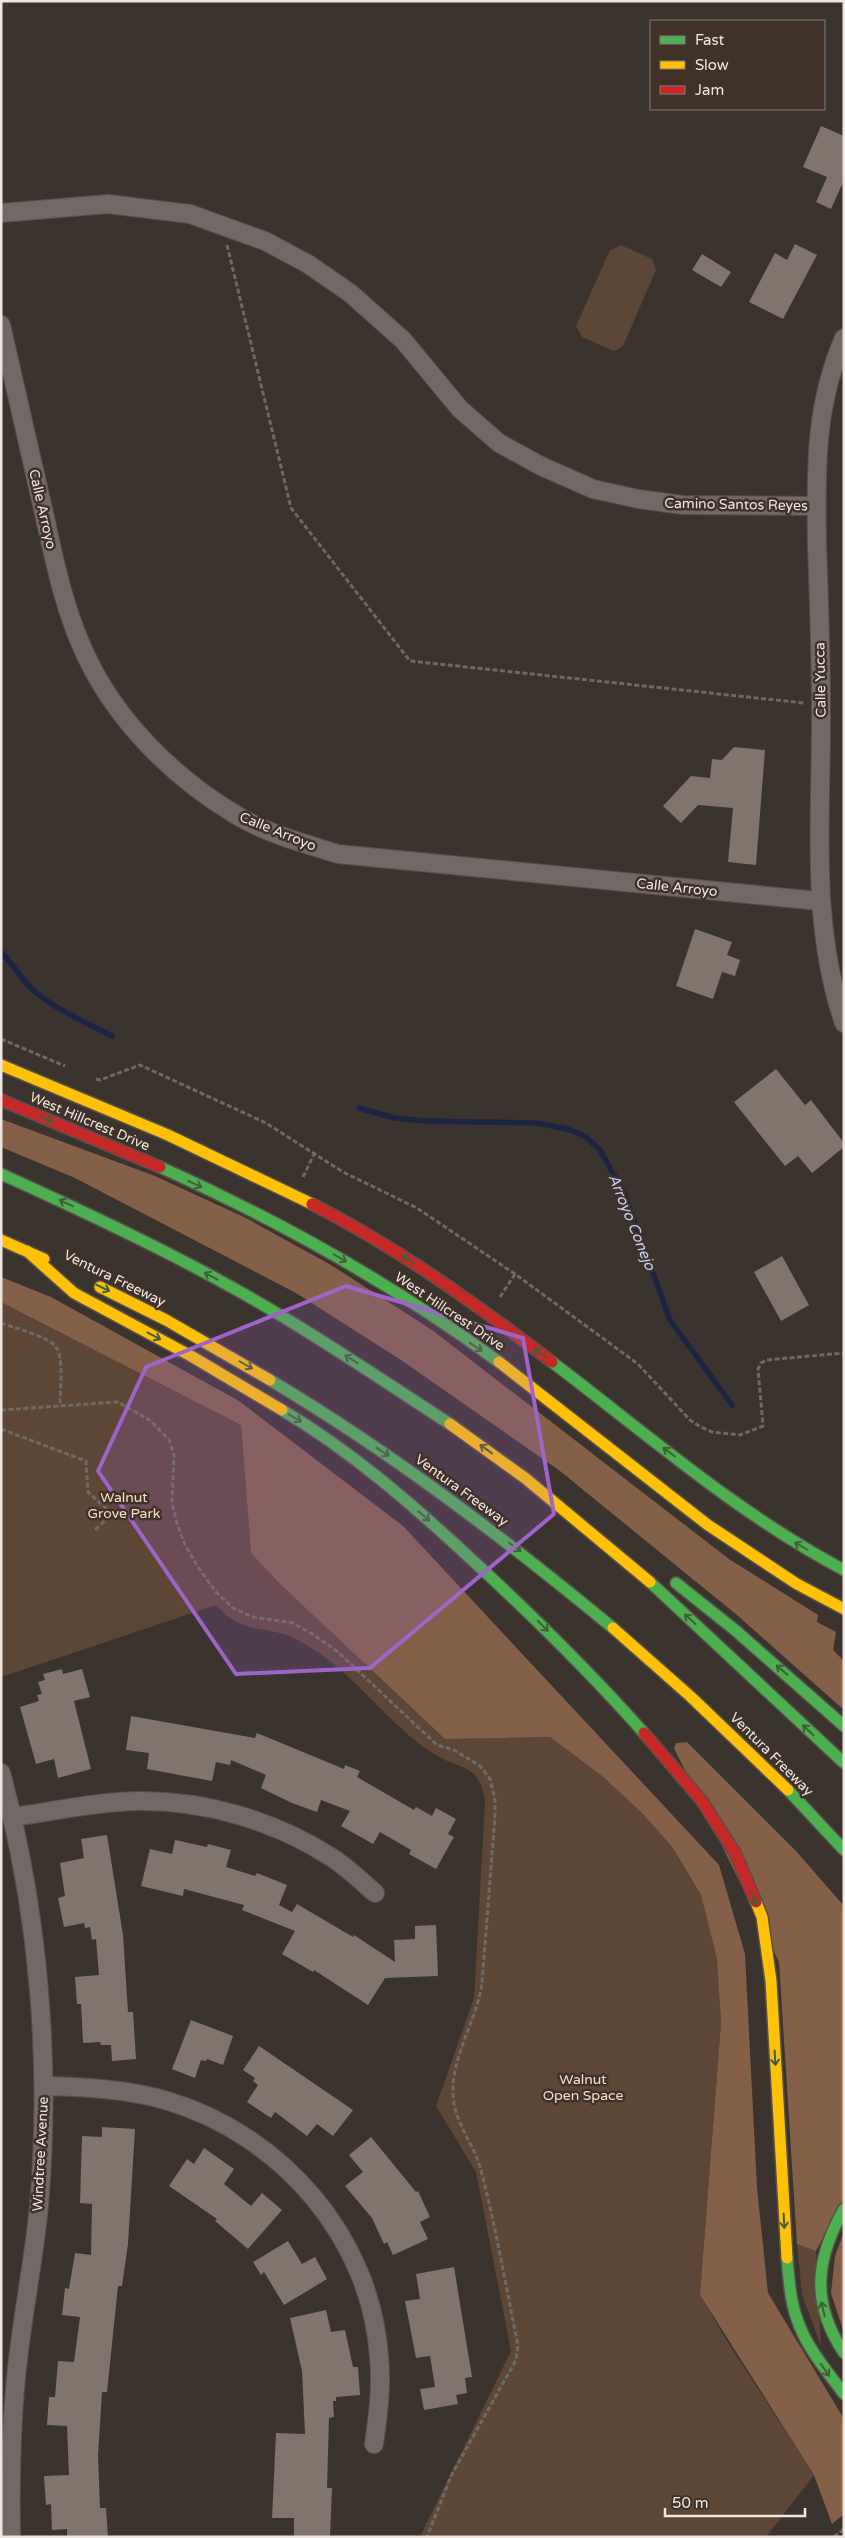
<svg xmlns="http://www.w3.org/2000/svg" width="845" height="2538" font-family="'Varela Round',sans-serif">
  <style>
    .green { fill: #5e4637 }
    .forest { fill: #846049 }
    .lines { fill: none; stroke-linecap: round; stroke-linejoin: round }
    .stream { stroke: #1d2443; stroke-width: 5.5 }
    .building { fill: #80746c }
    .street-casing { stroke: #57504c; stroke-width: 20 }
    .fast-casing { stroke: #57504c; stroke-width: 14 }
    .slow-casing { stroke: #57504c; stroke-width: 14 }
    .jam-casing { stroke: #57504c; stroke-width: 14 }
    .path { stroke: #6f6966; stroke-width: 3; stroke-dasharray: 5 2.5; stroke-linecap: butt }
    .street { stroke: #706965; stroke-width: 18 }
    .fast { stroke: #4caf50; stroke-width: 11 }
    .slow { stroke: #ffc107; stroke-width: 11 }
    .jam { stroke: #c62828; stroke-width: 11 }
    .oneway { stroke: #445e37 }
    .marked { fill: #9e64c9; fill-opacity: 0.2; stroke: #9e64c9; stroke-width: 4; stroke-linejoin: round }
    .labels { text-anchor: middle; stroke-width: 5; stroke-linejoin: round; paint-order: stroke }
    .street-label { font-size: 14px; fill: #efe6e0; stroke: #403229 }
    .park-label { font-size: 14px; fill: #f9decd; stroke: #403229 }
    .water-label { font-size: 15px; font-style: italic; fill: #c1cff6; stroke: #403229 }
  </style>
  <rect width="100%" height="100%" fill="#3b332e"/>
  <path class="green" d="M621,245L652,259L656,270L623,346L614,351L582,337L576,326L610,250Z
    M1,1302L81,1340L241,1425L251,1553L279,1583L445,1739L550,1737L602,1776L641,1812L673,1848L701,1895L717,1959L721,2023L700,2295L725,2338L814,2475L766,2537H420L511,2351L476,2172L436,2106L474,1998L485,1801C479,1763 462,1771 434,1754C388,1725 355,1674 311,1648C304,1643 295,1638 287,1635C256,1626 240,1632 216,1605L1,1677Z
    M797,2244L816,2251L821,2346L802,2295Z"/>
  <path class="forest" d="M1,1119L155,1176L246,1218L331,1265L432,1330L729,1559L818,1615L817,1622L836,1632L833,1650L844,1661V1710L737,1615L560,1471L401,1360L296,1293L75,1178L1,1147Z
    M1,1277L51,1297L239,1401L403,1526L719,1865L745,1954L757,2188L768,2293L844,2419V2514L832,2524L814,2475L700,2295L721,2023L717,1959L701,1895L673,1848L641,1812L602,1776L550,1737L445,1739L279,1583L251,1553L241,1425L1,1302Z
    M687,1742L796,1851L844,1906V2199L816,2251L797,2244L779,1962L674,1748L676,1743Z
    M844,2232V2333L831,2293L835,2256Z"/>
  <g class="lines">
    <path class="stream" d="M1,952C11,962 19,975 28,985C50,1008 85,1021 112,1036
      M359,1108L395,1118L425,1121L536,1123L568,1129L586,1137L600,1150L624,1193L670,1320L732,1405"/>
  </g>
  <path class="building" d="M821,126L844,136V180L831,209L816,202L827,177L803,167Z
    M795,244L817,255L783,319L749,302L775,253L787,260Z
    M702,254L731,272L721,287L692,270Z
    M734,747L765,750L756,865L728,862L733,808L698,805L681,823L663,806L691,776L710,778L712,759L722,760Z
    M695,929L732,942L727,955L740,960L735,976L722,972L713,999L676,986Z
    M776,1069L805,1105L811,1100L844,1143V1147L812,1173L798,1156L785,1166L734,1102Z
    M782,1256L809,1305L781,1321L754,1272Z
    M62,1669L63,1674L82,1669L90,1697L74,1701L91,1769L58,1778L54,1759L36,1764L20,1707L39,1701L37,1695L42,1694L38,1682L45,1680L43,1674Z
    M131,1716L255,1738L257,1733L344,1769L345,1765L360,1771L357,1777L414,1810L416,1807L432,1816L436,1808L456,1819L448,1834L454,1837L436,1869L409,1854L411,1850L380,1832L373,1844L341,1826L350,1811L321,1800L317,1812L292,1803L261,1788L266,1775L231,1760L230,1765L216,1762L212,1781L147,1769L149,1753L126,1750Z
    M107,1835L123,1935L128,2012H133L136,2059L112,2061L111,2045H101L100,2042L83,2043L81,2004H77L75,1977L99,1975L96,1939L92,1940L90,1927L85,1928L84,1923L64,1927L58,1898L65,1896L60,1863L84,1858L81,1839Z
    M175,1840L207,1847L208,1844L231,1850L226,1867L255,1876L257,1873L287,1885L279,1905L292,1912L297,1904L353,1937L354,1935L395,1962L394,1940L415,1939V1926L436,1925L438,1976L385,1978L368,2005L314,1970L313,1972L282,1954L295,1931L242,1910L244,1905L184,1889L183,1896L141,1886L150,1849L172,1854Z
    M191,2020L233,2036L223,2065L207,2059L206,2061L201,2060L195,2078L172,2069Z
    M259,2046L353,2110L333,2136L317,2124L307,2136L275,2112L271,2118L247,2102L258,2085L253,2081L255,2078L243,2070Z
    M102,2127L135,2129L128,2244L122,2286H118L107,2392H102L98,2455L100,2508H106L108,2537H67V2529L52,2530L51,2504L46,2505L44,2476L69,2475L67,2426L47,2425L49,2397H55L58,2361L74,2362L80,2317L62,2315L65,2288L69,2289L75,2253L91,2255L92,2204L80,2203L82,2136L102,2137Z
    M371,2137L416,2192L418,2191L430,2217L420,2222L428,2239L393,2255L387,2242L384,2244L372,2218L345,2186L363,2172L349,2155Z
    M204,2148L234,2169L224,2184L251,2206L262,2193L282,2210L248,2249L215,2221L217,2219L169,2186L187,2159L194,2164Z
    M288,2241L302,2264L315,2257L327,2279L284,2305L264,2272L261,2275L253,2262Z
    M454,2267L472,2377L465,2378L467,2393L456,2395L458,2404L424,2410L420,2389L435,2387L430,2356L416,2358L405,2301L420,2299L416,2274Z
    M326,2310L331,2332L345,2330L353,2367H358L360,2395L336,2397V2401H333L334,2417L329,2418L327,2488H332L330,2537H294V2518H272L276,2433L305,2434L302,2371L290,2318Z"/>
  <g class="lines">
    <defs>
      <path id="street" d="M1,213L108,204L190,214L265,241L308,264L350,293L403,340L460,409L499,443L541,466L593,489L638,499L683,505L816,506
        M1,325C15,387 29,448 43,509C55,563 65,615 90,664C121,725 175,778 233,813C264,833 303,843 338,854L819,901
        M844,338C814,407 816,472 817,546C819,600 821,654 821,708C822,813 809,921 844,1023
        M1,1773C39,1913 51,2062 39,2206C34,2257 24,2308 18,2359C11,2418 10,2477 11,2537
        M13,1817C54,1811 96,1802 137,1801C205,1800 275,1821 331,1857C347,1867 361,1881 375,1893
        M44,2086C85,2087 128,2089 168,2101C281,2135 371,2237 379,2357C382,2386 378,2415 374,2444"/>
      <path id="fast" d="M160,1167C280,1221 393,1284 499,1362
        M1,1174C74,1207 145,1240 215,1278C297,1322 373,1374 450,1424
        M552,1362C647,1434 738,1514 844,1570
        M270,1380C391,1452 504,1538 613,1628
        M282,1410C351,1451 412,1504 470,1558C531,1614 589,1671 644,1733
        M650,1582L844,1763
        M676,1583L735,1630L844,1726
        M788,1790L844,1850
        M844,2209C815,2260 811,2303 844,2353
        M787,2258C789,2279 790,2300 797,2319C806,2347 827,2371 844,2394"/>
      <path id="slow" d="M1,1065L168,1135L312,1204
        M1,1240L44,1259
        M27,1251L74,1293L191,1356L282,1410
        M100,1287L166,1320L270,1380
        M499,1362L708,1525L797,1584L844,1609
        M450,1424L525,1478L650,1582
        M613,1628L690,1696L788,1790
        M756,1902L762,1917L771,1981L787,2258"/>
      <path id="jam" d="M1,1100L160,1167
        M312,1204C398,1248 476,1304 552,1362
        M644,1733L702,1801L735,1853L756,1902"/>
    </defs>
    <use href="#street" class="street-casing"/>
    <use href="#fast" class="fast-casing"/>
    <use href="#slow" class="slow-casing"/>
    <use href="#jam" class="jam-casing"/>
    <path class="path" d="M227,245L291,508L410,661L804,703
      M1,1039L65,1066
      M96,1079L100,1080L140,1065L266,1123L343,1172L417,1208L515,1274L638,1364L690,1420L699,1426L712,1432L740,1435L763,1426L758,1369L761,1363L766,1360L844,1353
      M303,1177L315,1152
      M500,1297L515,1274
      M1,1323C14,1328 48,1336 56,1347C64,1357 60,1392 60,1406
      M1,1410L118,1402L151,1421L169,1440L174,1455L172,1503L177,1523L185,1545L200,1570L216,1592L233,1608L253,1617L293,1623L314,1635L338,1652L437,1745L454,1750L480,1766L490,1779L495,1800V1816L482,1983C477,2020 452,2055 453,2092C453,2122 474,2143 481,2170C496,2228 506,2287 518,2345L516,2360L451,2476L427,2537
      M1,1429L86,1461L88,1492L112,1514L94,1531
      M834,2537L844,2529"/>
    <use href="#street" class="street"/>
    <use href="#fast" class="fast"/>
    <use href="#slow" class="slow"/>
    <use href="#jam" class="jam"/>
  </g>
  <defs><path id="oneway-shaft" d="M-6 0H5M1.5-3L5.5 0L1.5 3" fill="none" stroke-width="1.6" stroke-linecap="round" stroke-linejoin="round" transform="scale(1.25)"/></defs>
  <g class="oneway">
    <use href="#oneway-shaft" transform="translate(46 1119) rotate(22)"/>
    <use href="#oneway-shaft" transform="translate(195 1184) rotate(25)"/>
    <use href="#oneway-shaft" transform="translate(66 1203) rotate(-155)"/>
    <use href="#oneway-shaft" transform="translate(340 1258) rotate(30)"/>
    <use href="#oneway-shaft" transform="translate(408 1259) rotate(-147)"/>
    <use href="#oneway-shaft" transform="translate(211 1276) rotate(-152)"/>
    <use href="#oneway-shaft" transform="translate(103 1288) rotate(26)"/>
    <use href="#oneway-shaft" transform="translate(154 1336) rotate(28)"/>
    <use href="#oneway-shaft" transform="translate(476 1347) rotate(34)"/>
    <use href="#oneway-shaft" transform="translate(540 1353) rotate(-143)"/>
    <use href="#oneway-shaft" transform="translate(351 1359) rotate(-148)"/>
    <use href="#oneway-shaft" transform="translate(246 1365) rotate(30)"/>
    <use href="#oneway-shaft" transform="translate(295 1418) rotate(31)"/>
    <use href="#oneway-shaft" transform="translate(486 1449) rotate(-144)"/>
    <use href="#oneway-shaft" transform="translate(383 1452) rotate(34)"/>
    <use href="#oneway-shaft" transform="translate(669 1452) rotate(-143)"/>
    <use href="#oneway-shaft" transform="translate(424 1516) rotate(40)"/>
    <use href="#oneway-shaft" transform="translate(801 1546) rotate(-150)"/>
    <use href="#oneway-shaft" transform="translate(515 1547) rotate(36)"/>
    <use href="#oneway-shaft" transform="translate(690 1619) rotate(-138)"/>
    <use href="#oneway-shaft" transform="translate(543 1626) rotate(45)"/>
    <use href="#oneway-shaft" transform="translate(782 1670) rotate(-139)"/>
    <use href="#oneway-shaft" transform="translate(808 1730) rotate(-136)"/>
    <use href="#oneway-shaft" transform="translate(754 1898) rotate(69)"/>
    <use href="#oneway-shaft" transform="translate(775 2058) rotate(87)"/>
    <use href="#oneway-shaft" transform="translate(784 2221) rotate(87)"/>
    <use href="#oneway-shaft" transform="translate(823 2309) rotate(-103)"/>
    <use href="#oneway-shaft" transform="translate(825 2370) rotate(56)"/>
  </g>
  <path class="marked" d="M346,1286L523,1338L554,1514L370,1668L236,1674L98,1471L146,1367Z"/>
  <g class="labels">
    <g class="street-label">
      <text transform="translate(736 504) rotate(1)" y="5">Camino Santos Reyes</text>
      <text transform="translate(43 509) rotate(77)" y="5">Calle Arroyo</text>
      <text transform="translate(820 680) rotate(-91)" y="5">Calle Yucca</text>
      <text transform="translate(278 831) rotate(22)" y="5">Calle Arroyo</text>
      <text transform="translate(677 887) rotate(6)" y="5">Calle Arroyo</text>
      <text transform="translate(90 1121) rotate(23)" y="5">West Hillcrest Drive</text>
      <text transform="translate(115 1278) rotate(26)" y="5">Ventura Freeway</text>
      <text transform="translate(450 1311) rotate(34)" y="5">West Hillcrest Drive</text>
      <text transform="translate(462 1490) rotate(36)" y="5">Ventura Freeway</text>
      <text transform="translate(772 1754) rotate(45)" y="5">Ventura Freeway</text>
      <text transform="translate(40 2154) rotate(-87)" y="5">Windtree Avenue</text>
    </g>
    <g class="park-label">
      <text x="124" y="1502">Walnut<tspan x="124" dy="16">Grove Park</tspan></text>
      <text x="583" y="2084">Walnut<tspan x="583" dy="16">Open Space</tspan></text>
    </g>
    <g class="water-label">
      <text transform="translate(632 1222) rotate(68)" y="5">Arroyo Conejo</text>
    </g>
  </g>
  <rect width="845" height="2538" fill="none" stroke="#efe6e0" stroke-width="5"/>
  <rect x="650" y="20" width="175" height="90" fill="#403229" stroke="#867a72"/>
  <rect x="660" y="36" width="25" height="8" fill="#4caf50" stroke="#867a72"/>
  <text x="695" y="45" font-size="15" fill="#efe6e0">Fast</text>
  <rect x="660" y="61" width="25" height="8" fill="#ffc107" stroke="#867a72"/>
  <text x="695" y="70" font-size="15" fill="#efe6e0">Slow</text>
  <rect x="660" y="86" width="25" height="8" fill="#c62828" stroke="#867a72"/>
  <text x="695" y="95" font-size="15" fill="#efe6e0">Jam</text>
  <path d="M665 2508v8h140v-8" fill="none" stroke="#efe6e0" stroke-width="2.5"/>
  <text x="672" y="2508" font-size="15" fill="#efe6e0" stroke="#403229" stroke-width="4" paint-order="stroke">50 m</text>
</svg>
